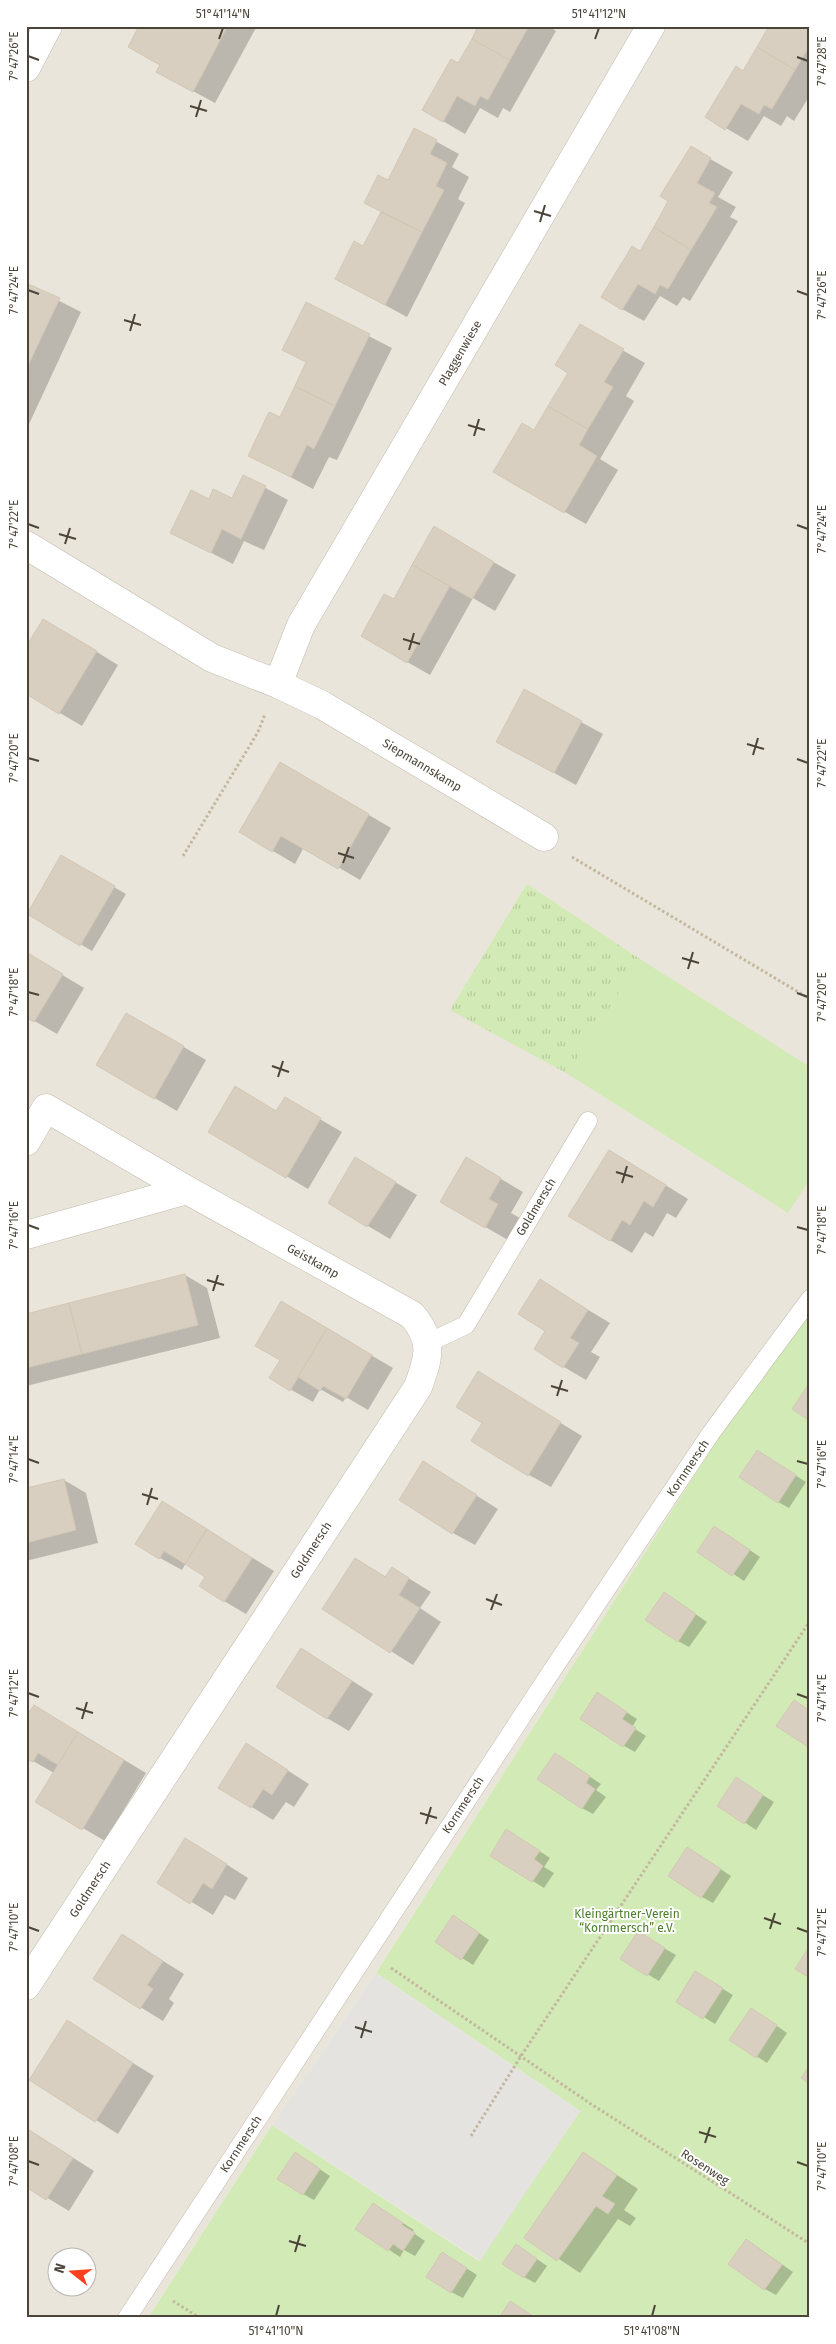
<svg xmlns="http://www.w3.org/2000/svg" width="836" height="2344" font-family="'Fira Sans',sans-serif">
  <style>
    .residential { fill: #eae5da; fill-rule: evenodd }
    .grass { fill: url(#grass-tufts) }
    .garden { fill: #d2eab5 }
    .parking { fill: #e5e3e0 }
    .shadow { fill: #0003 }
    .building { fill: #d8cfc1; stroke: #d3c7b4 }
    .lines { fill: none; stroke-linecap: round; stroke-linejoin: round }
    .service-casing { stroke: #c2bbae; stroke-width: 19 }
    .minor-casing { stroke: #c2bbae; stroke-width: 29 }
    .path { stroke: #c4b79f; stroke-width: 3; stroke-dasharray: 2.5 2.5; stroke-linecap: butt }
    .service { stroke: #fff; stroke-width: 18 }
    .minor { stroke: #fff; stroke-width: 28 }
    .ticks { fill: none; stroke: #4b4439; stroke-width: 2 }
    .labels { text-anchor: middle; stroke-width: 4; stroke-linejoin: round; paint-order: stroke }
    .street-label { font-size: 12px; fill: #4b4439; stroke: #fff }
    .park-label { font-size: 12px; fill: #4a7f2a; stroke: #fff }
    .neatline { fill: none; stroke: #4b4439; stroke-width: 2 }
    .ticks-label { font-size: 12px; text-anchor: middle; fill: #4b4439 }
  </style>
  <defs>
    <pattern id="grass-tufts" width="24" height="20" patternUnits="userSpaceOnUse" patternTransform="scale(1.25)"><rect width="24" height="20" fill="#d2eab5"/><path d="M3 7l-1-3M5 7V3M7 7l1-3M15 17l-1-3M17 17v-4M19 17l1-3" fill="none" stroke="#b6ca9c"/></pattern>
  </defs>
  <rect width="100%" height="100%" fill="#f6f3ec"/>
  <path class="residential" d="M26,26H810V1311L719,1437L376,1973L272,2125L148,2318H26ZM58,2256H88V2286H58Z"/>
  <path class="grass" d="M527,884L640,959L568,1074L450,1010Z"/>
  <path class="garden" d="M640,959L810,1067V1179L788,1213L568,1074Z
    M810,1311V2318H148L272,2125L479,2261L580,2111L376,1973L719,1437Z"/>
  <path class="parking" d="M376,1973L580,2111L480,2261L272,2125Z"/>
  <path class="shadow" d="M140,26H257L215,103L180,84Z
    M479,26H548L556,31L510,112L503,108L498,118L480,108L465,134L424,110L459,64Z
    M810,26V95L794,121L787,116L781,126L764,116L748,141L707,117L743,72Z
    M415,130L459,154L452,167L469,177L458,199L465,203L407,317L337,279L364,248L382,212L365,202L389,182Z
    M691,148L733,172L718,197L736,207L730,217L738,221L690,301L683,297L677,306L660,296L644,321L622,309L640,252L670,201Z
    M26,284L81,312L29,424L26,423Z
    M306,304L392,348L337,460L329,457L313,489L249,455L281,419L307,363Z
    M580,326L645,363L626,396L634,401L600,459L618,470L586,524L495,472L535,431L569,373Z
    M243,476L288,500L264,550L244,541L233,564L172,533L209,501L232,500Z
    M434,528L516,575L495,611L473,598L430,675L362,636L394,600Z
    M66,633L118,665L82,726L26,693Z
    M581,722L603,734L576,785L520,754Z
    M281,763L391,828L360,880L304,847L295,864L241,832Z
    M62,857L126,894L92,951L29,914Z
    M26,953L84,988L57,1034L26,1016Z
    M127,1014L206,1060L177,1111L98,1065Z
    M285,1099L342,1132L308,1189L210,1131L277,1112Z
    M467,1159L523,1192L511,1213L520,1218L508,1240L442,1202Z
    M631,1164L688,1199L676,1218L667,1213L653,1237L645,1232L632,1253L610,1240Z
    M378,1172L417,1195L390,1239L329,1203Z
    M185,1275L207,1288L220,1338L26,1386V1315Z
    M540,1281L610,1323L591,1352L600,1357L586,1380L564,1367L547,1331Z
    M282,1303L393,1368L368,1410L346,1397L343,1402L320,1389L313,1402L270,1378L281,1359Z
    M500,1386L582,1436L551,1487L529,1475L483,1423Z
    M768,1458L806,1482L789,1508L778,1502Z
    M445,1476L498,1509L475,1545L453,1533Z
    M64,1480L86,1493L98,1543L26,1561V1490Z
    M184,1516L274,1571L246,1614L224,1601L207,1576L186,1563L182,1570L160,1558Z
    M726,1534L760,1557L744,1581L699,1551Z
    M356,1559L386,1577L392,1568L431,1592L420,1608L441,1622L413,1665L324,1609Z
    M675,1600L707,1622L689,1647L678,1641Z
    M324,1663L373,1694L349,1731L327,1718Z
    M609,1701L637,1719L632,1727L646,1736L635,1752L624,1746Z
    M56,1719L146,1773L105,1841L37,1801L54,1773L26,1757Z
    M268,1758L309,1784L294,1807L286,1802L273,1820L220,1787Z
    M566,1761L601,1784L596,1790L606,1797L593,1814L582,1808Z
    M747,1785L774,1802L756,1830L719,1805Z
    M518,1837L550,1858L544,1867L554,1873L544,1888L492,1855Z
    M207,1852L248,1878L235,1900L225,1895L213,1915L159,1882Z
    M699,1855L731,1876L713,1903L702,1897Z
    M465,1923L489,1940L473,1965L462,1958Z
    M638,1933L676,1955L659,1981L622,1959Z
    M123,1936L184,1974L169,1999L174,2003L163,2021L95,1979Z
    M696,1973L733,1995L715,2024L678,2001Z
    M763,2016L787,2033L767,2063L756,2056Z
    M67,2022L154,2076L118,2134L31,2079Z
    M26,2128L94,2171L69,2211L26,2185Z
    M584,2153L638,2189L624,2210L636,2218L630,2226L618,2219L580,2273L526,2237Z
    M306,2160L330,2176L314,2200L303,2194Z
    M384,2211L414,2230L412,2232L425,2241L415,2256L404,2250L400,2257L356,2228Z
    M747,2240L793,2272L776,2295L765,2289Z
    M527,2252L547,2266L535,2283L524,2277Z
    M454,2260L477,2275L463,2298L451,2292Z"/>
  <path class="building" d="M139,26H227V27L193,92L156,72L160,65L128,47Z
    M478,26H529L510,60L472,39Z
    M769,26H810V45L795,70L757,47Z
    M472,39L510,60L488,100L480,96L475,106L457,96L443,122L422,110L451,59L458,63Z
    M757,47L795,70L772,109L764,105L759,114L741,104L725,130L705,117L736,66L743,71Z
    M414,128L437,140L430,154L447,163L436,186L444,190L422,232L364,203L378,175L388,180Z
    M691,146L711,158L697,183L715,193L709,203L717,207L691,250L654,227L668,201L660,196Z
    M381,212L422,232L385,305L335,279L354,241L363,246Z
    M654,227L691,250L668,289L660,285L655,294L638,284L622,310L601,297L632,246L640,251Z
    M26,283L60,298L26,370Z
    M306,302L370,334L335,406L295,386L306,362L282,350Z
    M580,324L624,349L604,382L613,387L588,429L548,406L568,373L555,365Z
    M295,386L335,406L314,449L307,445L291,477L248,456L269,412L280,417Z
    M548,406L588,429L579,445L597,456L564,513L493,472L522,423L534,430Z
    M243,475L266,486L241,539L222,529L211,553L170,533L191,490L209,499L213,489L232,498Z
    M434,526L494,562L472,599L412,565Z
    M412,565L450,586L407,663L361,636L384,594L394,599Z
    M43,619L97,651L59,714L26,694V647Z
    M524,689L582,721L554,773L496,742Z
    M280,762L369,814L338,869L281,836L272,852L239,832Z
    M61,855L115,886L80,946L27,914Z
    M26,952L63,974L34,1022L26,1018Z
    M126,1013L184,1046L154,1099L96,1065Z
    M235,1086L276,1111L285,1097L321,1118L286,1178L208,1132Z
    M609,1150L666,1185L653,1207L644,1201L630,1225L622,1220L610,1241L568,1216Z
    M355,1157L396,1182L367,1227L328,1203Z
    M466,1157L501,1178L489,1199L498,1204L485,1228L440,1202Z
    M185,1274L198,1325L82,1354L69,1303Z
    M540,1279L588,1310L570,1338L579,1343L563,1368L534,1349L545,1331L518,1314Z
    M281,1301L327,1328L290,1391L269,1378L280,1360L255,1346Z
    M69,1303L82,1354L26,1368V1314Z
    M327,1328L372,1355L346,1399L323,1386L320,1391L298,1377Z
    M478,1371L561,1422L528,1476L471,1441L482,1423L456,1407Z
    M810,1382V1421L792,1409Z
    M757,1450L796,1475L778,1503L739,1477Z
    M423,1461L477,1495L452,1534L399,1500Z
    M64,1479L76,1530L26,1543V1488Z
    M162,1501L207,1529L185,1564L164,1551L159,1559L135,1544Z
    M714,1526L750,1550L732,1576L697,1552Z
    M207,1529L252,1558L224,1602L199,1586L205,1577L185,1564Z
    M355,1558L385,1577L392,1567L409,1578L399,1595L420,1608L390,1653L322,1609Z
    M664,1592L696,1614L678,1642L645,1620Z
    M301,1648L352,1681L327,1719L276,1687Z
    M597,1692L627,1712L622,1719L636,1728L623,1747L580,1719Z
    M794,1700L810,1711V1748L776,1726Z
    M34,1705L78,1732L58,1765L38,1753L33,1762L26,1759V1717Z
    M78,1732L124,1760L82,1830L35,1802Z
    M246,1743L288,1770L272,1795L263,1789L251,1808L218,1788Z
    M555,1753L590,1776L586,1783L595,1789L582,1809L537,1779Z
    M736,1777L763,1795L744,1824L717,1806Z
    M506,1829L540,1851L534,1859L543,1866L532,1882L490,1856Z
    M185,1838L227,1864L212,1889L203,1883L190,1904L157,1883Z
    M687,1847L721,1869L701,1898L668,1876Z
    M453,1915L479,1933L461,1960L435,1942Z
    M638,1931L665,1948L647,1976L620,1959Z
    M122,1934L163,1961L147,1985L153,1989L140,2009L93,1979Z
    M810,1945V1978L795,1969Z
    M695,1971L723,1988L703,2019L676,2002Z
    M751,2008L777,2025L756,2058L729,2040Z
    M67,2020L133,2063L95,2122L29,2080Z
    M810,2065V2084L801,2078Z
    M26,2128L73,2158L46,2200L26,2187Z
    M295,2152L320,2169L303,2195L277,2179Z
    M583,2152L617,2175L602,2196L615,2204L608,2214L596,2206L557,2261L524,2238Z
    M373,2203L403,2223L402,2225L415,2233L403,2251L393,2244L388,2251L355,2229Z
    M746,2239L782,2265L764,2290L728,2264Z
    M516,2244L537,2259L524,2278L502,2264Z
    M442,2252L467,2268L451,2293L426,2277Z
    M510,2301L536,2318H499Z"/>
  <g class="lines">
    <defs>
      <path id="service" d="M428,1343L466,1325L588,1121
        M127,2318L551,1672L711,1433L810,1299"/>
      <path id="minor" d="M26,68L48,26
        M26,545L212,658L278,684L322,705L544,837
        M278,684L301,625L651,26
        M26,1142L46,1108L187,1190L412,1315C434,1341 429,1357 418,1387L26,1986
        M26,1235L187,1190"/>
    </defs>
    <use href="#service" class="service-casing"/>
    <use href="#minor" class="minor-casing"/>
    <path class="path" d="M183,856L258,732L265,714
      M572,857L810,999
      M391,1968L591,2104L810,2244
      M471,2136L521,2056L810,1621
      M173,2301L200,2318"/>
    <use href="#service" class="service"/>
    <use href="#minor" class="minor"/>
  </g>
  <path class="ticks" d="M219,39L223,28M595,39L599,28M28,56L39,60M797,57L808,61M190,106L207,111M196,117L201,100M534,211L551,216M540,222L545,205M28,290L39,294M797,291L808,295M124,320L141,325M130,331L135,314M468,425L485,430M474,436L479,419M28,524L39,528M797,525L808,529M59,534L76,539M65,544L70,528M403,639L420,644M409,650L414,633M747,744L764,749M753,755L758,738M28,758L39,761M797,759L808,763M338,853L354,858M343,863L349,847M682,958L699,963M688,969L693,952M28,992L39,995M797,993L808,997M272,1066L289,1072M278,1077L283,1061M616,1172L633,1177M622,1183L627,1166M28,1225L39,1229M797,1227L808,1230M207,1280L224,1285M213,1291L218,1275M551,1386L568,1391M557,1396L562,1380M28,1459L39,1463M797,1461L808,1464M142,1494L158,1499M147,1505L152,1488M486,1599L502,1605M491,1610L497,1594M28,1693L39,1697M797,1694L808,1698M76,1708L93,1713M82,1719L87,1702M420,1813L437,1818M426,1824L431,1807M764,1918L781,1924M28,1927L39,1931M797,1928L808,1932M770,1929L775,1913M355,2027L372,2032M361,2038L366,2021M699,2132L716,2137M705,2143L710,2127M28,2161L39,2165M797,2162L808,2166M289,2241L306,2246M295,2252L300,2235M276,2316L279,2305M652,2316L655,2305"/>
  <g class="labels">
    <g class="street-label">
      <text transform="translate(460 353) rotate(-60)" y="4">Plaggenwiese</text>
      <text transform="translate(422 765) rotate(31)" y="4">Siepmannskamp</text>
      <text transform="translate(536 1207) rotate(-59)" y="4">Goldmersch</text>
      <text transform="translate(313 1261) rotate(29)" y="4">Geistkamp</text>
      <text transform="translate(688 1468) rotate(-56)" y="4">Kornmersch</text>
      <text transform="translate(311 1550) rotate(-57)" y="4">Goldmersch</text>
      <text transform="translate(463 1805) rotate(-57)" y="4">Kornmersch</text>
      <text transform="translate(90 1889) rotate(-57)" y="4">Goldmersch</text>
      <text transform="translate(241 2144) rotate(-57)" y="4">Kornmersch</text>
      <text transform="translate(705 2167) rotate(33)" y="4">Rosenweg</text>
    </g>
    <g class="park-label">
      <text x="627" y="1918">Kleingärtner-Verein<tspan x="627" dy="14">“Kornmersch” e.V.</tspan></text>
    </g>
  </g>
  <rect width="836" height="2344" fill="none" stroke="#ffffff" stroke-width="55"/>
  <g transform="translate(72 2272) rotate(287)"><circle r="24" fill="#ffffff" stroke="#b7b4b0"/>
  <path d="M0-4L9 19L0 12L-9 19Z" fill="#fc3f1d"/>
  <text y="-8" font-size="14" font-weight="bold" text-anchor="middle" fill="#4b4439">N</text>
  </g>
  <rect x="28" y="28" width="780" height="2288" class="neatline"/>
  <g class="ticks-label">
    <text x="223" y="18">51°41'14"N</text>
    <text x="599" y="18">51°41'12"N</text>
    <text transform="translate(14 56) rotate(-90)" y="4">7°47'26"E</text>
    <text transform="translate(822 61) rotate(-90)" y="4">7°47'28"E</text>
    <text transform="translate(14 290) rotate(-90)" y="4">7°47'24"E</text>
    <text transform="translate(822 295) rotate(-90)" y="4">7°47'26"E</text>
    <text transform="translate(14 524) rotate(-90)" y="4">7°47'22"E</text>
    <text transform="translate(822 529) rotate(-90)" y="4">7°47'24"E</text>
    <text transform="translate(14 758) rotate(-90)" y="4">7°47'20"E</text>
    <text transform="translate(822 763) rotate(-90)" y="4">7°47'22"E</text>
    <text transform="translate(14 992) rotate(-90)" y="4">7°47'18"E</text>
    <text transform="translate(822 997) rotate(-90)" y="4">7°47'20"E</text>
    <text transform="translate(14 1225) rotate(-90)" y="4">7°47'16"E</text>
    <text transform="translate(822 1230) rotate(-90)" y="4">7°47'18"E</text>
    <text transform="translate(14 1459) rotate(-90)" y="4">7°47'14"E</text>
    <text transform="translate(822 1464) rotate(-90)" y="4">7°47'16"E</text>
    <text transform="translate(14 1693) rotate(-90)" y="4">7°47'12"E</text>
    <text transform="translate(822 1698) rotate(-90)" y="4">7°47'14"E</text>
    <text transform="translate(14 1927) rotate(-90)" y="4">7°47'10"E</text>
    <text transform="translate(822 1932) rotate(-90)" y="4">7°47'12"E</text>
    <text transform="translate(14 2161) rotate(-90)" y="4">7°47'08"E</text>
    <text transform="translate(822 2166) rotate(-90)" y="4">7°47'10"E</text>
    <text x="276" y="2335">51°41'10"N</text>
    <text x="652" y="2335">51°41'08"N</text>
  </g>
</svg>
